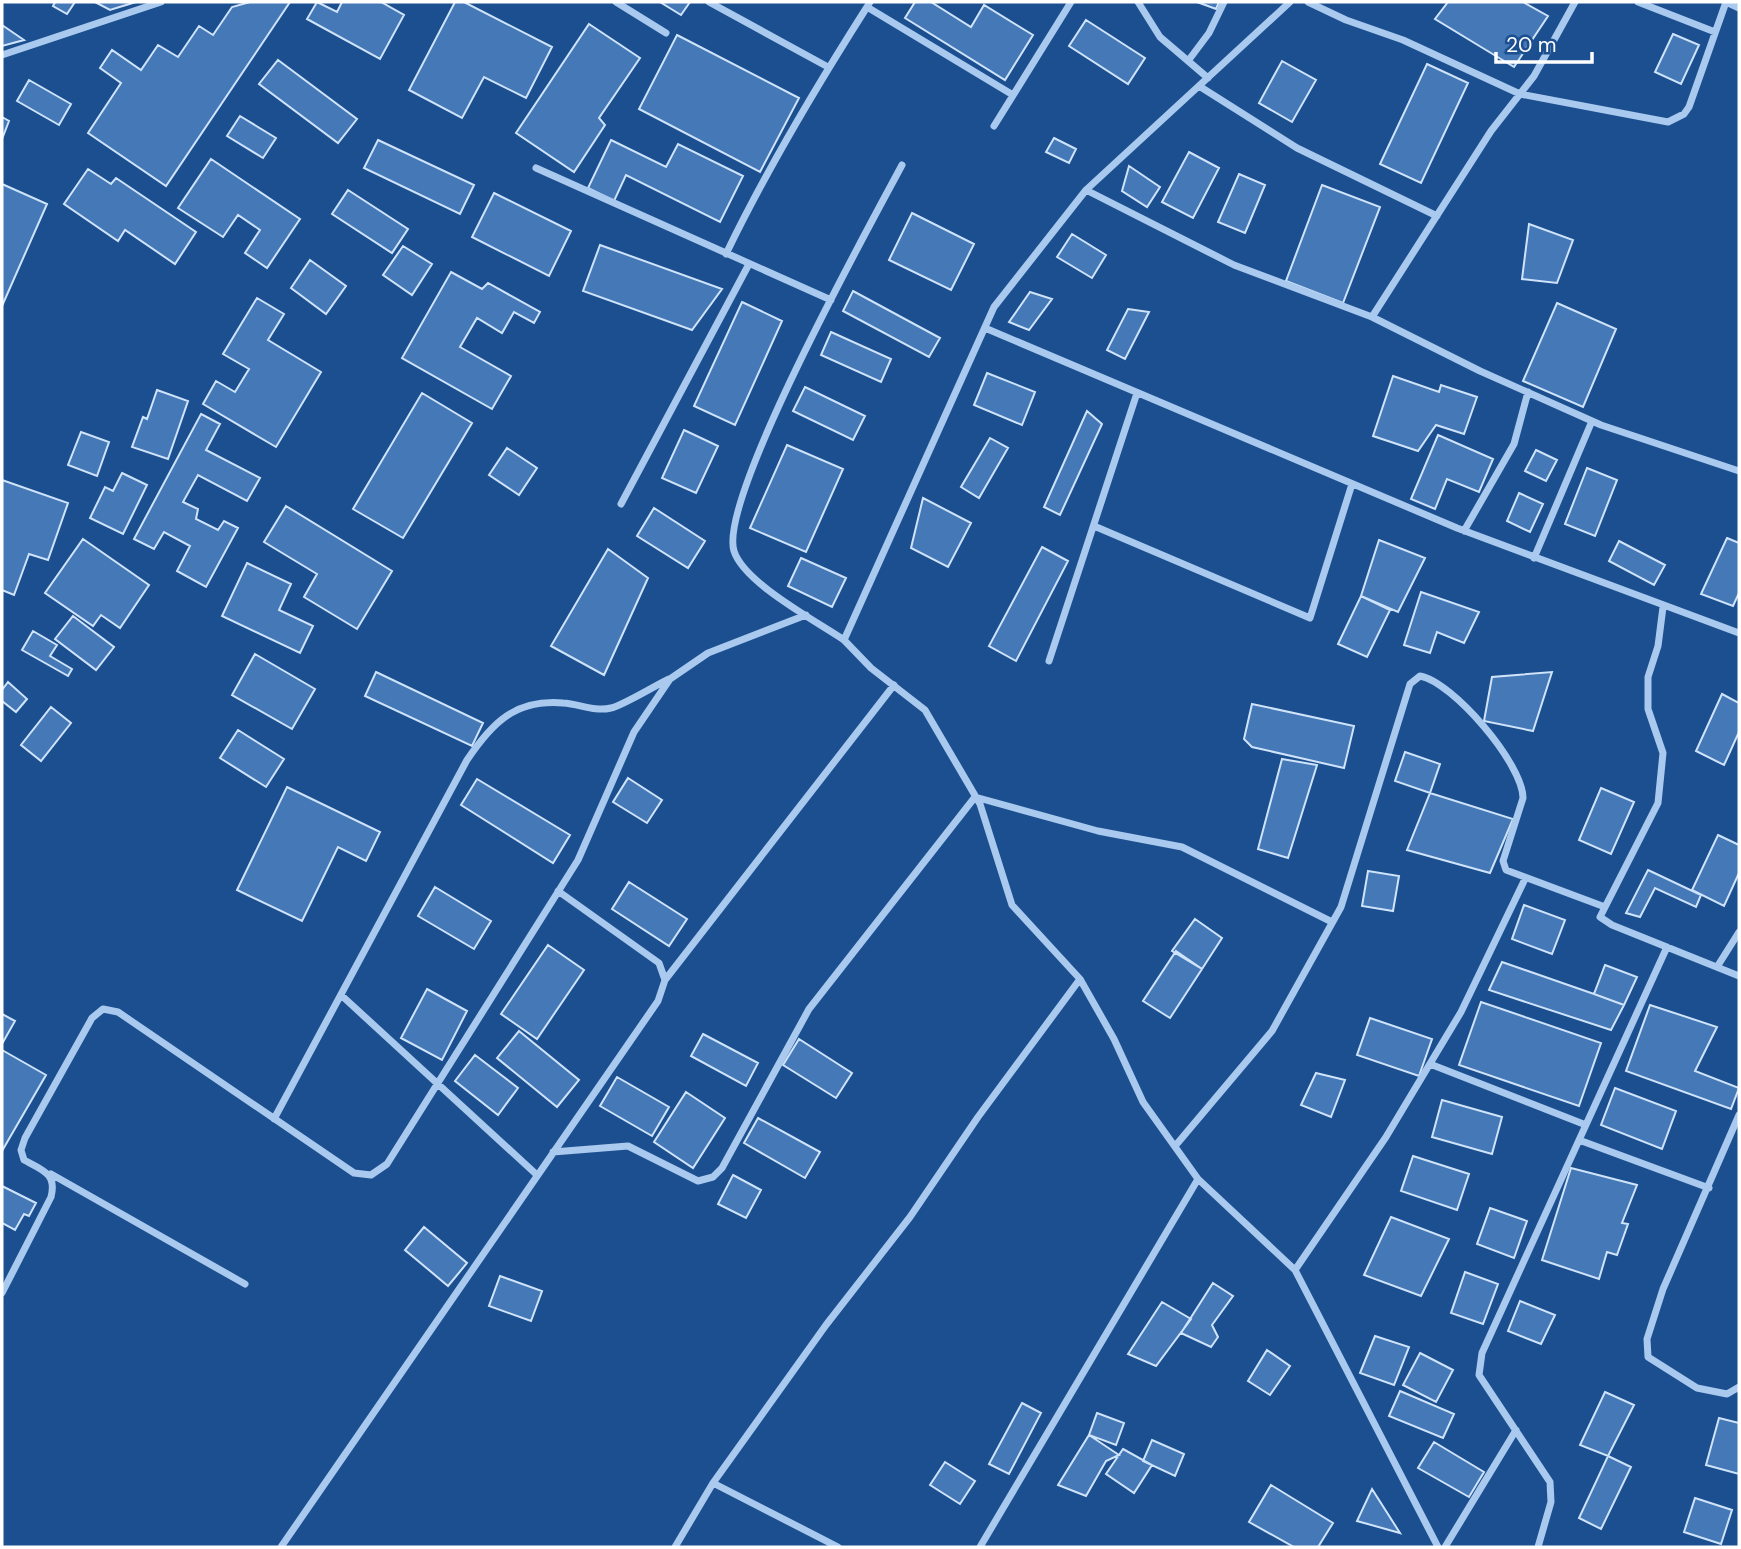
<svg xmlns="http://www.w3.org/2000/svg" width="1741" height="1549" font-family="'DM Sans',sans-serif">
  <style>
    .building { fill: #4478b7; stroke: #cfe3fa; stroke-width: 2 }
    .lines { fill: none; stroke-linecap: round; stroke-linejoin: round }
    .street { stroke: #a9c9ee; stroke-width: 7 }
  </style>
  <rect width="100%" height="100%" fill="#1b4f8f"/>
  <path class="building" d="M55,2H75L67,14L53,6Z
    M95,2H136L110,10Z
    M250,2H290L166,186L88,133L121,83L100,68L112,50L141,70L158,45L178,57L199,26L213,35L232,7Z
    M317,2L337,12L342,2H381L404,15L380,59L307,19Z
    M455,2H464L552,47L526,98L484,77L462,118L409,90Z
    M660,2H690L681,15Z
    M915,2H931L971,27L984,5L1033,35L1005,80L905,18Z
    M1197,2H1219L1216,9Z
    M1448,2H1523L1548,16L1514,67L1435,19Z
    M1086,20L1145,58L1128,84L1069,46Z
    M589,24L640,58L599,118L605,125L574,172L516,133Z
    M2,25L24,40L2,46Z
    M1673,34L1699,45L1681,84L1655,72Z
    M677,35L799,98L760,172L639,109Z
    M278,60L357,119L338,143L259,84Z
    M1282,61L1316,80L1292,122L1259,103Z
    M1427,64L1468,83L1421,183L1380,164Z
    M29,80L71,104L59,125L17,101Z
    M240,116L276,138L263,158L227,136Z
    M2,117L9,121L2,139Z
    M1054,138L1076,149L1069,163L1046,152Z
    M378,140L474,185L460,214L364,168Z
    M611,140L666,167L678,144L743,176L720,222L626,175L614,201L588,188Z
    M1189,152L1219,168L1193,218L1162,202Z
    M211,159L300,219L267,268L245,253L260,230L238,215L223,237L178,208Z
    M1129,166L1160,187L1147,207L1122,191Z
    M88,169L111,184L116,178L196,232L175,264L125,230L118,241L64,204Z
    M1239,174L1265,185L1245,233L1218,222Z
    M2,184L47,204L2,306Z
    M1322,185L1380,207L1343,303L1286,281Z
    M348,190L408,229L392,253L332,214Z
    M494,193L571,231L549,276L472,237Z
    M912,213L974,244L951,290L889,260Z
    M1529,224L1573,240L1557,283L1522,279Z
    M1072,234L1106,255L1092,278L1057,257Z
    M600,245L722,289L692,330L583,291Z
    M403,246L432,264L412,295L383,275Z
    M310,260L346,286L326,314L291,288Z
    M451,272L482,289L488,283L540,312L534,323L514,312L502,333L477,318L460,347L511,376L492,409L402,358Z
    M853,291L940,338L929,357L843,311Z
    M1030,292L1052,299L1029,330L1009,322Z
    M257,298L284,314L268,340L321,372L276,447L203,404L216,381L235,392L249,369L223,354Z
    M742,302L782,321L735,425L694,406Z
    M1557,303L1616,329L1583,407L1523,381Z
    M1128,309L1149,312L1125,359L1107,350Z
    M831,332L891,359L881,382L821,355Z
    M987,373L1035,392L1022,425L974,405Z
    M1393,376L1439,392L1441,385L1477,397L1464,434L1436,425L1418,451L1373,436Z
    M805,387L865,416L853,440L793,411Z
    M157,390L188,401L168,459L132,447L143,417L147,419Z
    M422,393L472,423L403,538L353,509Z
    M1087,411L1102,424L1060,515L1044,507Z
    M201,414L220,424L206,450L260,478L247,501L198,475L183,502L198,509L196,519L218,530L224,521L238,528L206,587L177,571L190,546L164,532L154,549L134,539Z
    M684,430L718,446L696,493L662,478Z
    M81,432L109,442L97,476L68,465Z
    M1438,435L1493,459L1479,492L1447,479L1435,509L1411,499Z
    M990,438L1008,448L979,498L961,487Z
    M787,445L843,469L806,552L750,528Z
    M507,448L537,468L519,495L489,475Z
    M1536,450L1557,460L1546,481L1525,471Z
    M1587,468L1617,480L1595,536L1565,524Z
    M122,473L147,485L123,534L90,518L105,487L113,491Z
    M2,480L68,503L48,560L29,554L14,595L2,590Z
    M1519,493L1543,504L1530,532L1507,521Z
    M923,498L971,523L948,567L911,548Z
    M286,506L392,571L357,629L304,597L317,574L264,542Z
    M654,508L705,541L688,568L637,536Z
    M1727,538L1739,543V593L1733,606L1701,594Z
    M83,539L149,585L120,628L101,615L93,626L45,593Z
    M1379,540L1425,558L1398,612L1361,596Z
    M1619,541L1665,565L1654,585L1609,561Z
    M1042,547L1068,561L1016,661L989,646Z
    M608,549L648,578L604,675L551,646Z
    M801,558L846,578L832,607L788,586Z
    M247,563L291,584L279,610L313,626L300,653L222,616Z
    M1421,592L1479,612L1464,643L1437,632L1430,653L1404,645Z
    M1361,596L1390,610L1367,657L1338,644Z
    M73,616L114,647L96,670L55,639Z
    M33,631L57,645L50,656L72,669L68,676L22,650Z
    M255,654L315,689L292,729L232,695Z
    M376,672L483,723L472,746L365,696Z
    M1552,672L1533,731L1484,721L1492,677Z
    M8,682L27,699L16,712L2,701V690Z
    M1722,694L1739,703V732L1724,765L1696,751Z
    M1252,704L1354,726L1344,768L1252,747L1244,739Z
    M51,707L71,723L41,761L21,745Z
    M238,730L284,759L266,787L220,758Z
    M1405,752L1440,764L1430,793L1395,781Z
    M1282,759L1317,765L1288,858L1258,849Z
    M628,778L662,800L647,823L613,802Z
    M477,779L570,835L553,863L461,805Z
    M287,787L380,832L366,861L338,847L302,921L237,890Z
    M1601,788L1634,802L1611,854L1579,840Z
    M1430,793L1513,819L1490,873L1407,850Z
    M1718,835L1739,845V873L1724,906L1692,890Z
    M1648,870L1701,895L1696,907L1655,888L1640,917L1626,913Z
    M1368,871L1399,876L1393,911L1362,906Z
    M629,882L687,919L669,946L612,909Z
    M435,887L491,921L474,949L418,916Z
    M1524,905L1565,920L1552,954L1512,939Z
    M1195,919L1222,938L1202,969L1172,951Z
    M548,945L584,970L537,1039L501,1014Z
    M1176,951L1202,969L1170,1018L1143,1001Z
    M1502,962L1594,994L1624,1005L1611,1030L1489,990Z
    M1605,965L1637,977L1624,1005L1594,994Z
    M427,989L467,1011L442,1060L401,1038Z
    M1481,1002L1601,1043L1579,1106L1459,1065Z
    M1650,1005L1717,1027L1695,1071L1739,1088L1731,1109L1626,1071Z
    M2,1014L15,1021L2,1044Z
    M1370,1018L1432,1039L1419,1076L1357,1055Z
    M519,1031L579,1080L557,1107L497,1058Z
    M703,1034L758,1063L746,1086L691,1056Z
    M799,1039L852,1073L836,1098L783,1065Z
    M2,1050L46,1075L2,1151Z
    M475,1055L518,1088L498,1115L455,1081Z
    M1316,1073L1345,1080L1331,1117L1301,1105Z
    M617,1077L669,1107L652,1136L600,1106Z
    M1615,1088L1676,1111L1662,1149L1601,1125Z
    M686,1092L725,1118L693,1168L654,1142Z
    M1442,1100L1502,1117L1492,1154L1432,1137Z
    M758,1118L820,1152L805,1178L744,1143Z
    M1413,1156L1469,1174L1457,1210L1401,1191Z
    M1571,1168L1637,1185L1622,1223L1628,1224L1617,1255L1607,1252L1599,1279L1542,1260Z
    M733,1175L761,1190L746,1218L718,1204Z
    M2,1186L36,1203L29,1216L24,1214L15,1230L2,1223Z
    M1490,1208L1527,1221L1514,1258L1477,1244Z
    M1391,1217L1449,1239L1421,1296L1364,1275Z
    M424,1227L467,1263L448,1286L405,1250Z
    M1465,1272L1498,1284L1483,1324L1451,1313Z
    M500,1276L542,1291L531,1321L489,1306Z
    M1213,1283L1233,1296L1212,1325L1218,1337L1211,1347L1181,1333Z
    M1520,1301L1555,1315L1541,1344L1508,1331Z
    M1162,1302L1191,1319L1156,1366L1128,1354Z
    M1375,1336L1409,1347L1394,1385L1360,1373Z
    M1267,1350L1290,1366L1270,1395L1248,1381Z
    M1420,1353L1453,1370L1436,1402L1403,1385Z
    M1400,1391L1454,1414L1443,1438L1389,1416Z
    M1605,1392L1634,1405L1608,1456L1580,1445Z
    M1022,1403L1041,1413L1009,1474L989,1464Z
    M1097,1413L1124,1423L1116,1445L1089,1435Z
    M1719,1418L1739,1423V1474L1706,1465Z
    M1089,1435L1119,1455L1106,1461L1086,1496L1058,1485Z
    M1152,1440L1184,1454L1175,1476L1143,1461Z
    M1434,1442L1484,1472L1469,1497L1418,1468Z
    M1123,1449L1152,1465L1134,1493L1106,1474Z
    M1608,1456L1631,1467L1601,1529L1579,1518Z
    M945,1462L975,1481L960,1504L930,1485Z
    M1271,1485L1333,1523L1318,1547H1294L1249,1522Z
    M1372,1489L1400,1533L1357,1521Z
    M1695,1498L1732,1510L1721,1544L1684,1532Z"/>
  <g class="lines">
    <path class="street" d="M616,2L666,33
      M709,2L828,67
      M870,2L867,7L1013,95
      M1138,2L1160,37L1208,78
      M1290,2L1086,190L994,307L844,640L871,668L925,710L980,804L1012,905L1080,979L1114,1039L1143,1102L1198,1179L1295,1270L1438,1547
      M1308,2L1346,20L1403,40L1520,94L1668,122L1684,114L1689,107L1726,2
      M1638,2L1715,32
      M1726,2L1739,8
      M2,55L161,2
      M1188,61L1209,33L1224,2
      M1199,86L1297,148L1437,216
      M994,126L1071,2
      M536,168L831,300
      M1086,190L1234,265L1372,317L1480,371L1601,425L1739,471
      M726,254C767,169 816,87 867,7
      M1372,317L1491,131L1534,76L1575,2
      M985,328L1457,528L1739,633
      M621,504L749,264
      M1094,526L1310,618L1352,484
      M1464,531L1514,444L1528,392
      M1534,558L1592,421
      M1663,607L1658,646L1648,677V709L1663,753L1658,803L1600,917L1612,925L1739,976
      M844,640C816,621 744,583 734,551C718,499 870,225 902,165
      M1049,661L1137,393
      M1717,967L1739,932
      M665,980L894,685
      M341,995L537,1175
      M1430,1064L1586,1125
      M1739,1115L1663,1289L1647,1339L1648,1357L1697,1388L1727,1394L1739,1387
      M274,1119L467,760C492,723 515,699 563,703C580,704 594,712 611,708C622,706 656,685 669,679
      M1579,1140L1709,1188
      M1176,1145L1272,1031L1341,907L1410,684L1420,676C1453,682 1523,764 1523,798L1503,861L1506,870L1605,907
      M553,1152L628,1146L698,1181L713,1177L722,1168L809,1009L975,797L1098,831L1182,847L1332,922
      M51,1174L245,1284
      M1295,1270L1386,1137L1461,1012L1525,879
      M2,1293L51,1197C57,1174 43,1170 24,1160L21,1150L25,1138L92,1018L103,1009L118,1012L354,1173L371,1175L387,1164L578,860L634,732L670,679L708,653L806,615
      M713,1483L838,1547
      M281,1547L658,1001L665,980L659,963L558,891
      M675,1547L713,1483L826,1325L910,1217L978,1117L1080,979
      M980,1547L1198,1179
      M1445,1547L1516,1430
      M1538,1547L1551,1502L1550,1482L1479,1375L1482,1353L1667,947"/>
  </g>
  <rect width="1741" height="1549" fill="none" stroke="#ffffff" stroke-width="7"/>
  <path d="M1496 52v10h96v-10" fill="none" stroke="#ffffff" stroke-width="3.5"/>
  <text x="1506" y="52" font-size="21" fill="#ffffff" stroke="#1b4f8f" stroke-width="5" paint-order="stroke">20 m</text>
</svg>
